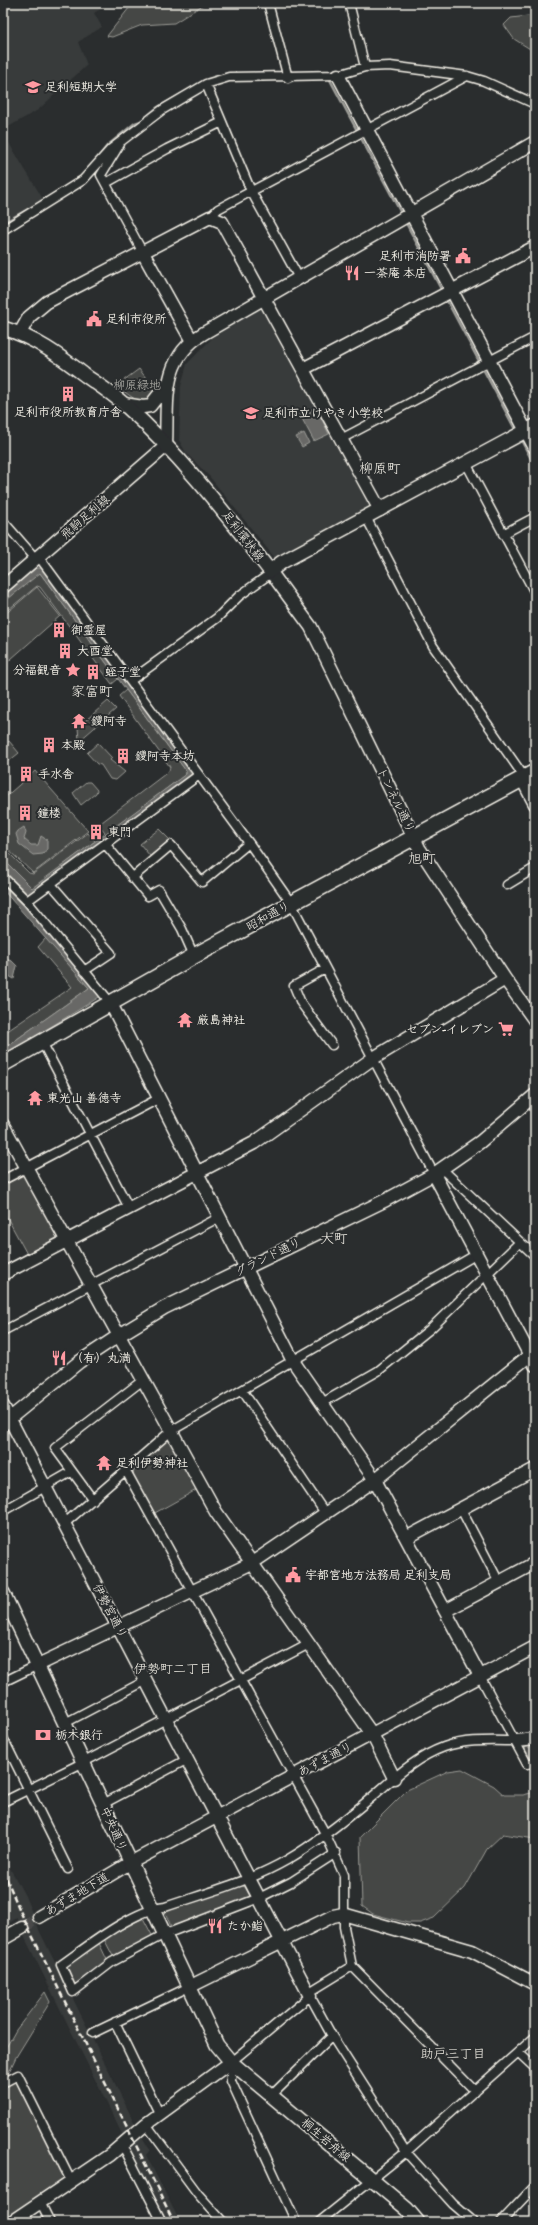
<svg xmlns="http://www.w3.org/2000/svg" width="538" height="2225" font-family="'Gochi Hand','Klee One',sans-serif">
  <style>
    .built { fill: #373a3a }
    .green { fill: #444645; stroke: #9c9c96 }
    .water { fill: #676866; stroke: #9f9f9a }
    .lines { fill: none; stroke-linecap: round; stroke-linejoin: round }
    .stream { stroke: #9f9f9a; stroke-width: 2.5 }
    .secondary-tunnel { stroke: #484a4a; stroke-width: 12; stroke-dasharray: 12 6; stroke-linecap: butt }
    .street-casing { stroke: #f4f1e8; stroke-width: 11 }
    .secondary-casing { stroke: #f4f1e8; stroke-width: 15 }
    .primary-casing { stroke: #f4f1e8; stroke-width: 16 }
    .highway-casing { stroke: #f4f1e8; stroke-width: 18 }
    .street { stroke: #2a2d2e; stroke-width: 8 }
    .secondary { stroke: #2a2d2e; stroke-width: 12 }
    .primary { stroke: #2a2d2e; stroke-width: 13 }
    .highway { stroke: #2a2d2e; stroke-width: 15 }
    .rail { stroke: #f4f1e8; stroke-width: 2.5; stroke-dasharray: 6 3; stroke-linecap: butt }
    .labels { text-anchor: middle; stroke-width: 4; stroke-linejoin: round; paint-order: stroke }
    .poi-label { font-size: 12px; font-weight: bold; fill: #f4f1e8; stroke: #2a2d2e; text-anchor: start }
    .park-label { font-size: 12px; fill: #b6b5af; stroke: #2a2d2e }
    .street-label { font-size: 12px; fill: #f4f1e8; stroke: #2a2d2e }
    .neighbourhood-label { font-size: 13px; fill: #f4f1e8; stroke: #2a2d2e }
    .quarter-label { font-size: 14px; fill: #f4f1e8; stroke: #2a2d2e }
  </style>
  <rect width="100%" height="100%" fill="#2a2d2e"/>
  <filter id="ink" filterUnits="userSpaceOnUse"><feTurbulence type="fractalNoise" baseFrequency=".025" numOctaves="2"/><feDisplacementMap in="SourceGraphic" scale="8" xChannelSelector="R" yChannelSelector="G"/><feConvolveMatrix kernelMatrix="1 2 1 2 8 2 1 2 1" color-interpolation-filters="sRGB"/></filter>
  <g filter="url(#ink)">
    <path class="built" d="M9,3H111L94,13L102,27L78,42L87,65L38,110L3,130V11Z
      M3,133L43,199L3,225Z
      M264,307L373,504L370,509L281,558L274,557L209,476L186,453L179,440L181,386L187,364L213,337Z
      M3,1855L25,1896L40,1932L136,2126L123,2136L24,1936L27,1934L17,1918L3,1927Z
      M141,2135L150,2150L146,2155L180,2222H166L126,2145Z"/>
    <path class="green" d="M3,3H11L3,18Z
      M133,3H206L174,23L142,25L112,37L107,36Z
      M528,16L535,18V52L514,39L504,25L511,18Z
      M139,369L154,388C154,400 150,401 139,402L116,386Z
      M38,573H40L118,679L112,684L40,587L37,586L3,614V603Z
      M37,587L60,616L3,666V616Z
      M126,690L186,771V774L106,834L98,825L169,771L170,767L119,696Z
      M108,701L116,709L79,741L78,727Z
      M9,741L19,753L9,761L3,754V747Z
      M98,743L112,758L110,760L125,772L116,780L110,779L101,765L97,764L87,753Z
      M35,771L88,831L33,873L3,845V799Z
      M86,782H90L97,790L96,793L81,805L73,793Z
      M159,829L170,840L150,856L140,844Z
      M88,833L95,841L32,889L3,859V847L29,873L33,874Z
      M46,938L89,988L3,1049V1034L72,987L38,947Z
      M22,1175L27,1178L59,1235L55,1241L28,1256L3,1210V1185Z
      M167,1440H171L198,1489L153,1514L133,1477L134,1469Z
      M535,1743V1758L530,1757L525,1749L527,1745Z
      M462,1769L494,1786L504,1795H523L535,1792V1839L503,1834L487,1849L465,1888L434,1918L420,1923H408L373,1914L362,1906L360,1837L407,1790L448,1771Z
      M241,1885L245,1887L251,1898L172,1929L165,1912L167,1909Z
      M143,1918L153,1937L114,1958L104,1939Z
      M99,1943L108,1962L76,1986L73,1985L65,1966Z
      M45,1992L50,2002L16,2057L7,2076L3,2079V2053L16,2030Z
      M15,2081L18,2084L65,2177L3,2222V2087Z"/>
    <path class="water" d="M316,407L329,434L314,441L300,415Z
      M304,433L309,443L302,447L296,437Z
      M36,568H42L192,772L190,776L27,895L3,871V859L32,888L186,774V771L40,573L3,603V596Z
      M24,827L26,833L24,839L31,845H38L41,836L47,840V849L43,854L33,855L19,844L16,834L18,831Z
      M3,884L22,904L101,996L3,1056V1049L89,988L3,890Z
      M5,959L12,961L17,966L14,979L9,976L3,965Z"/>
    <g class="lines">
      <path class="stream" d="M411,65L448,70
        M328,76L402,215
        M513,90L535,99
        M99,156L107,146L135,123L141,121L158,107L185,92
        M62,189L84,174
        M405,221L442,291
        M3,223L39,203
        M445,297L516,431
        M520,438L535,466"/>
      <path class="secondary-tunnel" d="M22,1928L39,1917"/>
      <defs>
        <path id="street" d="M268,3L288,78
          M349,3L365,67
          M206,84L251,191L299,278
          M120,144L101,175L143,253
          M106,183L167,149L222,122
          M210,217L218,209L467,76
          M3,230L83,180L111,149L162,110L206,84L229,77L338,75L365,67L390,66L467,76L484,81L535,104
          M341,439L535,337
          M466,463L535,593
          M366,517L433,646L525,778
          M3,521L36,559
          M503,534L535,517
          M39,557L249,843L291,903L434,1174
          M130,681L217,618L239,596L267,576L270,571
          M106,845L148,896L159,890L182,929L194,956
          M3,877L27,901L110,1002
          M132,878L171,845L202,882L249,843
          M51,884L111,953L84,971
          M507,885L535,868
          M27,901L199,775
          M325,969L294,986L301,1003L332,1045
          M42,1042L129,1208
          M442,1169L535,1256
          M3,1180L160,1098
          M3,1331L220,1217
          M242,1390L325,1513
          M322,1403L378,1371L430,1329L520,1242
          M126,1471L326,1835L344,1875V1927L352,1966L308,1993
          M93,1500L55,1448L143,1380
          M461,1509L499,1582
          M3,1511L71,1472
          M64,1524L171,1431L477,1254
          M480,1676L527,1764L535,1762
          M3,1682L38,1665
          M65,1723L145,1681
          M3,1738L68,1869
          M3,1802L84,1762L309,1644
          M103,1804L186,1760
          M336,1853L291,1882L259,1898L163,1935L112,1962L73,1992L61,1965C88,1946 133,1910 165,1907C206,1893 249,1882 287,1860C318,1842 345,1820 372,1797C394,1778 416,1757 444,1747C467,1739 493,1741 517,1741
          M352,1966L475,2091
          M115,2022L160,2115
          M93,2033L189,1987
          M519,2053L535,2068
          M3,2083L18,2075L71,2181
          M272,2095L332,2036
          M146,2124L198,2194L223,2222
          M126,2152L162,2222
          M40,2202L50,2222
          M296,2222L231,2081V2062L310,1996L332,2036L406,2152L453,2204L474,2222
          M319,2222L406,2152L535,2037
          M501,2222L535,2186"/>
        <path id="secondary" d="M338,75L535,448
          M143,253L192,341
          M20,333L29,317L47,302L210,217L222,222L380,510
          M303,369L535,247
          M124,404L143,407L150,406L169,382
          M270,571L311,627L419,848L505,979L535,1021
          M3,587L166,446C168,401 160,359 204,333L535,142
          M522,779L535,804
          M110,1002L293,1361L375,1480L480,1676
          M3,1125L216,1512L372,1734L394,1778
          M434,1174L535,1365
          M3,1274L254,1143L372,1059L505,979
          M3,1406L310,1996
          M3,1424L79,1362L118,1336L164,1308L386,1200L434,1174L480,1142L535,1095
          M406,1538L535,1469
          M445,1611L535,1563
          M38,1665L252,1563L375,1480L535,1351
          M517,1741L535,1739
          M39,1917L130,1863L535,1647
          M3,1939L22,1928
          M189,1987L333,1916L343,1914L472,1951L535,1984
          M11,2222L110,2155L146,2124L231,2062"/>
        <path id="primary" d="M3,328C34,337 60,356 86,376C99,385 113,394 125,405C180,454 225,513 270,571L282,562L535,426
          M3,1593L217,2045L231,2062L407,2209L418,2222"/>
        <path id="highway" d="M3,1064L194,956L535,772"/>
      </defs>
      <use href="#street" class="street-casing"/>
      <use href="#secondary" class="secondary-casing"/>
      <use href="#primary" class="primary-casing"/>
      <use href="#highway" class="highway-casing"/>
      <use href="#street" class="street"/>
      <use href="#secondary" class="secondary"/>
      <use href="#primary" class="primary"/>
      <use href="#highway" class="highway"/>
      <path class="rail" d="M3,1870L20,1911L174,2222"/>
    </g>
  </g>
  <defs>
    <symbol id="university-bare" viewBox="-9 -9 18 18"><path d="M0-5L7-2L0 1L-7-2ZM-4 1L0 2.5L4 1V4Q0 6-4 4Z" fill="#ff9aa2" stroke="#2a2d2e" stroke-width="2.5" paint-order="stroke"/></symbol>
    <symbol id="civic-bare" viewBox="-9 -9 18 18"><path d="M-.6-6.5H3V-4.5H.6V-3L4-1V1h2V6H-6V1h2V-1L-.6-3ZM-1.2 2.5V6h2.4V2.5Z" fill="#ff9aa2" stroke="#2a2d2e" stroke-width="2.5" paint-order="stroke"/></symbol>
    <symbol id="restaurant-bare" viewBox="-9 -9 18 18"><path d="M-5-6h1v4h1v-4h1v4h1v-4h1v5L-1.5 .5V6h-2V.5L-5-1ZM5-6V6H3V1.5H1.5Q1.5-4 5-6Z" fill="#ff9aa2" stroke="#2a2d2e" stroke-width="2.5" paint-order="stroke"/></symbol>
    <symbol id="building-bare" viewBox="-9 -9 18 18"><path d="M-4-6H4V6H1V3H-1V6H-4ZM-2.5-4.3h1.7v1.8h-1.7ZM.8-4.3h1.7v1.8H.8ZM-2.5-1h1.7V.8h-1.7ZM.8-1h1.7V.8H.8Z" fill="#ff9aa2" stroke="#2a2d2e" stroke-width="2.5" paint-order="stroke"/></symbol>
    <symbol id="school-bare" viewBox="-9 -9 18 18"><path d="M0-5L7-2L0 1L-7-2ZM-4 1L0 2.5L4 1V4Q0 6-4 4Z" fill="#ff9aa2" stroke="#2a2d2e" stroke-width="2.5" paint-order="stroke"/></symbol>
    <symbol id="sight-bare" viewBox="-9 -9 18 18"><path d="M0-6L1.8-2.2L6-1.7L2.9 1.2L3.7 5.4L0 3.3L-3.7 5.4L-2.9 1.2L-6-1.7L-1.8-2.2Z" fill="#ff9aa2" stroke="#2a2d2e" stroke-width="2.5" paint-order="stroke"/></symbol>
    <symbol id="temple-bare" viewBox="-9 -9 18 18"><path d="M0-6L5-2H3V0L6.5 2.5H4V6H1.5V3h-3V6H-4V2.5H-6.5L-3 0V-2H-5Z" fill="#ff9aa2" stroke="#2a2d2e" stroke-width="2.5" paint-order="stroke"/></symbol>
    <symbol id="supermarket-bare" viewBox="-9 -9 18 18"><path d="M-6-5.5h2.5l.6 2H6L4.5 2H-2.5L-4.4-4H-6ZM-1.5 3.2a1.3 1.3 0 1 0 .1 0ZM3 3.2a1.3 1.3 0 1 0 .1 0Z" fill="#ff9aa2" stroke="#2a2d2e" stroke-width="2.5" paint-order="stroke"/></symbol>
    <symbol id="bank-bare" viewBox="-9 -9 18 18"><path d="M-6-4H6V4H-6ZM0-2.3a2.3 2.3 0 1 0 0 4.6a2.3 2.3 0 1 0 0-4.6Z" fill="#ff9aa2" stroke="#2a2d2e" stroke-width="2.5" paint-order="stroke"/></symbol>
  </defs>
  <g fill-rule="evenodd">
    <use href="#university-bare" x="22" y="76" width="22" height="22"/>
    <use href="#civic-bare" x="452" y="245" width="22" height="22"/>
    <use href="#restaurant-bare" x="341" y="262" width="22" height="22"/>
    <use href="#civic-bare" x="83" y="308" width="22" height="22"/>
    <use href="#building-bare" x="57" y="383" width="22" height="22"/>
    <use href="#school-bare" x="240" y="402" width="22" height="22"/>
    <use href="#building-bare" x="48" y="619" width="22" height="22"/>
    <use href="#building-bare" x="54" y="640" width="22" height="22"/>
    <use href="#sight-bare" x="62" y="659" width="22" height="22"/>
    <use href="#building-bare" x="82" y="661" width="22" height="22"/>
    <use href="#temple-bare" x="68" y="710" width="22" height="22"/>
    <use href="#building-bare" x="38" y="734" width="22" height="22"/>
    <use href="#building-bare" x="112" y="745" width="22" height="22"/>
    <use href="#building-bare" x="15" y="763" width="22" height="22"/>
    <use href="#building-bare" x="14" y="802" width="22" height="22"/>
    <use href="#building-bare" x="85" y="821" width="22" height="22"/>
    <use href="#temple-bare" x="174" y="1009" width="22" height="22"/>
    <use href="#supermarket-bare" x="495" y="1018" width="22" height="22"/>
    <use href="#temple-bare" x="24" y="1087" width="22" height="22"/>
    <use href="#restaurant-bare" x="48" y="1347" width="22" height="22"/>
    <use href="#temple-bare" x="93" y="1452" width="22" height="22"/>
    <use href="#civic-bare" x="282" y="1564" width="22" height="22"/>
    <use href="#bank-bare" x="32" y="1724" width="22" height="22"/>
    <use href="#restaurant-bare" x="204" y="1915" width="22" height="22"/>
  </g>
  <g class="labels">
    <g class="poi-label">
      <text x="45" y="91">足利短期大学</text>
      <text x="451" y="260" text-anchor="end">足利市消防署</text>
      <text x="364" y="277">一茶庵 本店</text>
      <text x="106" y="323">足利市役所</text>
      <text x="68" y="416" text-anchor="middle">足利市役所教育庁舎</text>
      <text x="263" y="417">足利市立けやき小学校</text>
      <text x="71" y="634">御霊屋</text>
      <text x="77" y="655">大酉堂</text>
      <text x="61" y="674" text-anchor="end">分福観音</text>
      <text x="105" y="676">蛭子堂</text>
      <text x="91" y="725">鑁阿寺</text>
      <text x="61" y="749">本殿</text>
      <text x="135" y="760">鑁阿寺本坊</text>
      <text x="38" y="778">手水舎</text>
      <text x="37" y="817">鐘楼</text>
      <text x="108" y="836">東門</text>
      <text x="197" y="1024">厳島神社</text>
      <text x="494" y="1033" text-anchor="end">セブン-イレブン</text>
      <text x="47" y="1102">東光山 善徳寺</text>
      <text x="71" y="1362">（有）丸満</text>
      <text x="116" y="1467">足利伊勢神社</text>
      <text x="305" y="1579">宇都宮地方法務局 足利支局</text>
      <text x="55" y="1739">栃木銀行</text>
      <text x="227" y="1930">たか鮨</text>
    </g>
    <g class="park-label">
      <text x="137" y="389">柳原緑地</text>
    </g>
    <g class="street-label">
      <text transform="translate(85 517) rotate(-41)" y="4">飛駒足利線</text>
      <text transform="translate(243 536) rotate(52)" y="4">足利環状線</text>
      <text transform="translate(396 800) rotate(64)" y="4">トンネル通り</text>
      <text transform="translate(268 916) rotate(-29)" y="4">昭和通り</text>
      <text transform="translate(268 1257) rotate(-26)" y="4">グランド通り</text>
      <text transform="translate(110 1611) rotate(62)" y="4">伊勢宮通り</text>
      <text transform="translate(325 1759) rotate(-28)" y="4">あずま通り</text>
      <text transform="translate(114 1829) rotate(66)" y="4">中央通り</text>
      <text transform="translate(77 1894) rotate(-31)" y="4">あずま地下道</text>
      <text transform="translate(326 2140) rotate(40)" y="4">桐生岩舟線</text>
    </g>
    <g class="neighbourhood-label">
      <text x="173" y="1673">伊勢町二丁目</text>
      <text x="453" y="2058">助戸三丁目</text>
    </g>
    <g class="quarter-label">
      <text x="380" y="473">柳原町</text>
      <text x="92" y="696">家富町</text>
      <text x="422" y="863">旭町</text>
      <text x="334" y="1243">大町</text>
    </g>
  </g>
  <rect width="538" height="2225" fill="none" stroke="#2a2d2e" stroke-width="16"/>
  <rect x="8" y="8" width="522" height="2209" fill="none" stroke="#f4f1e8" stroke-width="1.5" filter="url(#ink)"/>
</svg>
